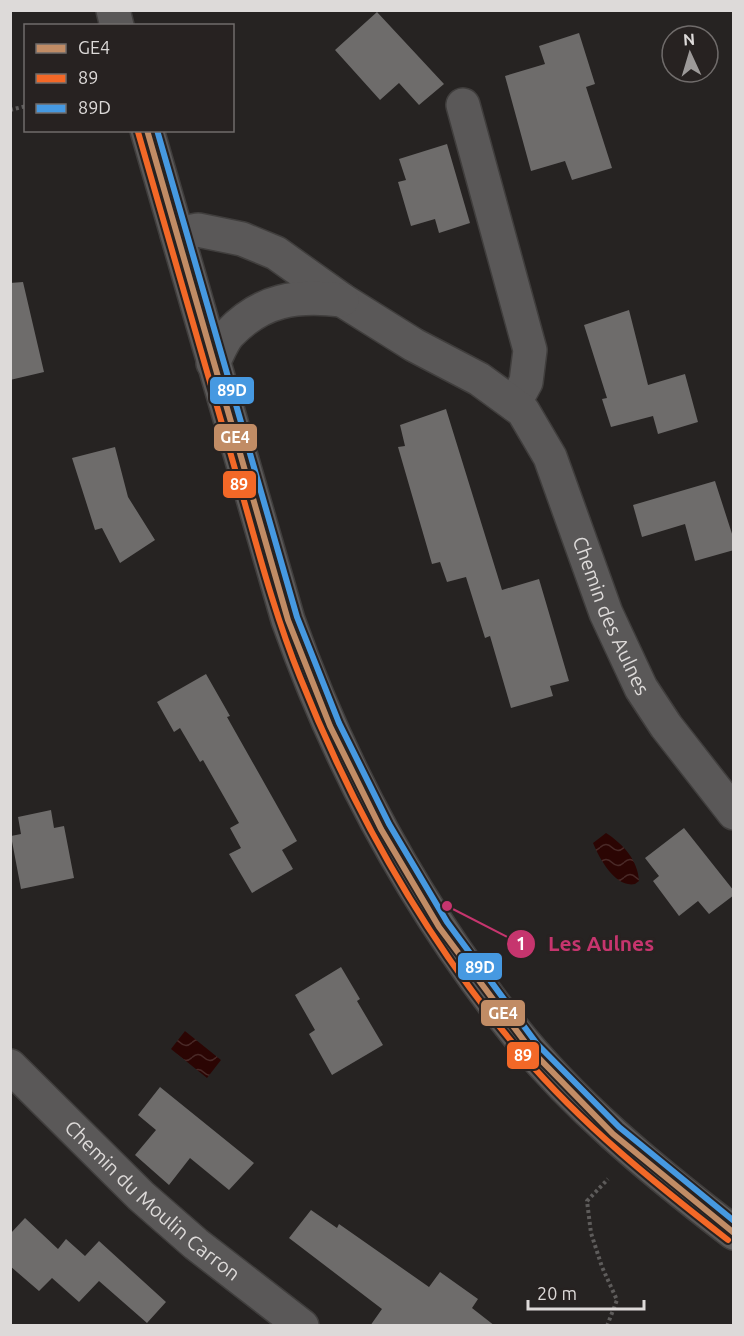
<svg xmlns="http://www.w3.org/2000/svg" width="744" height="1336" font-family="Ubuntu,sans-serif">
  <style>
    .water { fill: url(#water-waves) }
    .building { fill: #6e6c6b }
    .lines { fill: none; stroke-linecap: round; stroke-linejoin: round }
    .minor-casing { stroke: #403e3d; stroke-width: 36 }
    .path { stroke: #5e5c5b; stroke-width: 4; stroke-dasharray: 3 3; stroke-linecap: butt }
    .minor { stroke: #5a5858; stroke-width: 33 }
    .bus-1-casing { stroke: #272221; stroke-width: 10 }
    .bus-2-casing { stroke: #272221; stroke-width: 10 }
    .bus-3-casing { stroke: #272221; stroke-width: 10 }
    .bus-1 { stroke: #c18c65; stroke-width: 6 }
    .bus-2 { stroke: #f36827; stroke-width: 6 }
    .bus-3 { stroke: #4699e1; stroke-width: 6 }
    .labels { text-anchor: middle; stroke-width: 6; stroke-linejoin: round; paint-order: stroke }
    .street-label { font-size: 20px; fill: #dddad9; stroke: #272221 }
    .leader { fill: none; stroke: #c6356e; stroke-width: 2 }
    .callout-dot { fill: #c6356e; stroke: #272221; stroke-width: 2 }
    .mark-label { font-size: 18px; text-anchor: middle; font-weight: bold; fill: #fff }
    .callout-label { font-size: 21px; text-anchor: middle; font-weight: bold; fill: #c6356e; stroke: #272221; stroke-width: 6; stroke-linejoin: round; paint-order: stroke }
    .line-badge { stroke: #272221; stroke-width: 2 }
    .badge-label { font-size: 16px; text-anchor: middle; font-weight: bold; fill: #fff }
  </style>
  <defs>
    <pattern id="water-waves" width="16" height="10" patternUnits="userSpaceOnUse" patternTransform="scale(1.5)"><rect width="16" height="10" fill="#2b0503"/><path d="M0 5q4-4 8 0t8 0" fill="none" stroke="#492927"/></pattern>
  </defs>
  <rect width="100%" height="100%" fill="#262322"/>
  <path class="water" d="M606,833C623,844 638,860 639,881L635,884C616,888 600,860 593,843Z
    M185,1031L221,1060L207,1078L171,1049Z"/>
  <path class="building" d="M377,12L444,84L419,105L399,83L380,100L335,50Z
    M579,33L595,84L586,87L612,168L572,180L565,161L531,171L505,76L545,64L539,46Z
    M447,144L470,223L439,233L435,219L411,226L398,182L406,180L399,159Z
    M23,282L44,372L10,380V283Z
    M629,310L648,385L685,374L698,422L658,434L653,416L611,427L602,399L607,398L584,325Z
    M446,409L502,590L539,579L569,681L550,686L553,696L511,708L490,636L485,638L466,577L447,582L440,562L432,564L398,447L405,446L400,425Z
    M115,447L128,497L155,540L120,563L102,528L95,530L72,458Z
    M715,481L734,540V550L695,561L685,524L642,537L633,505Z
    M206,674L230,716L227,717L297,841L282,850L293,869L252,893L229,854L241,848L230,828L239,823L203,760L200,762L180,728L174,732L157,702Z
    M51,810L54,828L64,826L74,878L21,889L11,836L21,834L18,817Z
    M684,828L734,891V895L709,914L698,901L679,916L653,881L659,876L645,858Z
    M341,967L360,999L357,1001L383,1045L332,1075L309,1034L315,1030L295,995Z
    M160,1087L254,1163L229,1190L190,1158L169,1185L135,1155L156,1130L138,1115Z
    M311,1210L337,1228L339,1224L429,1287L440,1272L478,1299L472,1308L495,1326H370L382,1309L289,1238Z
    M25,1218L58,1249L66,1239L85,1256L99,1241L166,1302L147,1323L99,1281L79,1302L52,1278L39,1291L10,1266V1234Z"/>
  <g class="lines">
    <defs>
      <g id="minor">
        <path d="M113,10L117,26"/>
        <path d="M463,105L530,350L526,382L514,404"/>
        <path d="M147,130L288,620C339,764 412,899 506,1020C569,1102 652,1170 734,1233"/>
        <path id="s1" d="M177,234L198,230L242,239L276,253L342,300L414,345L479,379L523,411L550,457L606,613L641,688L666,726L734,813"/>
        <path d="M213,363C218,354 222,342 229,334C262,299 296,295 342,300"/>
        <path id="s2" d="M10,1066L141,1196L196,1244L302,1326"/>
      </g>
    </defs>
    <use href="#minor" class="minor-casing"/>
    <path class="path" d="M10,110L26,106
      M607,1326L617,1300L602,1267L591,1233L587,1201L608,1179"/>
    <use href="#minor" class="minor"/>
    <defs>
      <path id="bus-1" d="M147,130L288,620L330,726L381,829L439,927L531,1050L613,1134L734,1233"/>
      <path id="bus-2" d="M138,132C170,242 201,352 233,462C254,534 272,608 300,677C354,813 428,943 522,1054C582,1125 656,1184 728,1240"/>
      <path id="bus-3" d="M157,130L297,617L339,723L389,824L447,922L537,1044L619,1127L734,1221"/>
    </defs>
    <use href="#bus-1" class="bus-1-casing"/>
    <use href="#bus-2" class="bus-2-casing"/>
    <use href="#bus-3" class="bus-3-casing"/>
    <use href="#bus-1" class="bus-1"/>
    <use href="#bus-2" class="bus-2"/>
    <use href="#bus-3" class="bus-3"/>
  </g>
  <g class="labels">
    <g class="street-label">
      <text dy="7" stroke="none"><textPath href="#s1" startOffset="620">Chemin des Aulnes</textPath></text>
      <text dy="7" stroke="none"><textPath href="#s2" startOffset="196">Chemin du Moulin Carron</textPath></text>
    </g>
  </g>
  <path class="leader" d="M447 906L521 944"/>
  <g class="callout-dot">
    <circle cx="447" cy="906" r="6"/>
    <circle cx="521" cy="944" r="15"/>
  </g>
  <g class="mark-label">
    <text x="521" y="950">1</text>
  </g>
  <g class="callout-label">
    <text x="601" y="951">Les Aulnes</text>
  </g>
  <g class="line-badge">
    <rect x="209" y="376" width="46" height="29" rx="6" fill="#4699e1"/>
    <rect x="213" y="423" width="45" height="29" rx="6" fill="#c18c65"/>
    <rect x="222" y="470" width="35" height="29" rx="6" fill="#f36827"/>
    <rect x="457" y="952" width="46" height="29" rx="6" fill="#4699e1"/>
    <rect x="480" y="999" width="46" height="28" rx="6" fill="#c18c65"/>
    <rect x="506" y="1041" width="34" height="29" rx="6" fill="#f36827"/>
  </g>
  <g class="badge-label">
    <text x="232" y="396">89D</text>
    <text x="235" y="443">GE4</text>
    <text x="239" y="490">89</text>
    <text x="480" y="973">89D</text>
    <text x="503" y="1019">GE4</text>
    <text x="523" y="1061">89</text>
  </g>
  <rect width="744" height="1336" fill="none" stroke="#dddad9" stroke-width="24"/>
  <rect x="24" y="24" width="210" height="108" fill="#272221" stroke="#706c6b" stroke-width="1.5"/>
  <rect x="36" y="44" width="30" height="9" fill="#c18c65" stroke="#706c6b" stroke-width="1.5"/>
  <text x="78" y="54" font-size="18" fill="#dddad9">GE4</text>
  <rect x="36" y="74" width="30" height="9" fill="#f36827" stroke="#706c6b" stroke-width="1.5"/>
  <text x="78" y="84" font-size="18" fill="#dddad9">89</text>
  <rect x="36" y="104" width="30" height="9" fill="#4699e1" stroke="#706c6b" stroke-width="1.5"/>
  <text x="78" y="114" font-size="18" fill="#dddad9">89D</text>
  <g transform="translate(690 54) rotate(356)"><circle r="28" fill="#272221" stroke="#706c6b" stroke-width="1.5"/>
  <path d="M0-4.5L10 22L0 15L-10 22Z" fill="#9d9a99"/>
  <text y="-9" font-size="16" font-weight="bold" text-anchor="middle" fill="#dddad9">N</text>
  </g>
  <path d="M528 1300v9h116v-9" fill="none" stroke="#dddad9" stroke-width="3"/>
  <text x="537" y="1300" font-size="18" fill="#dddad9" stroke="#272221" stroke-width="4.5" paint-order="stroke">20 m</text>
</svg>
